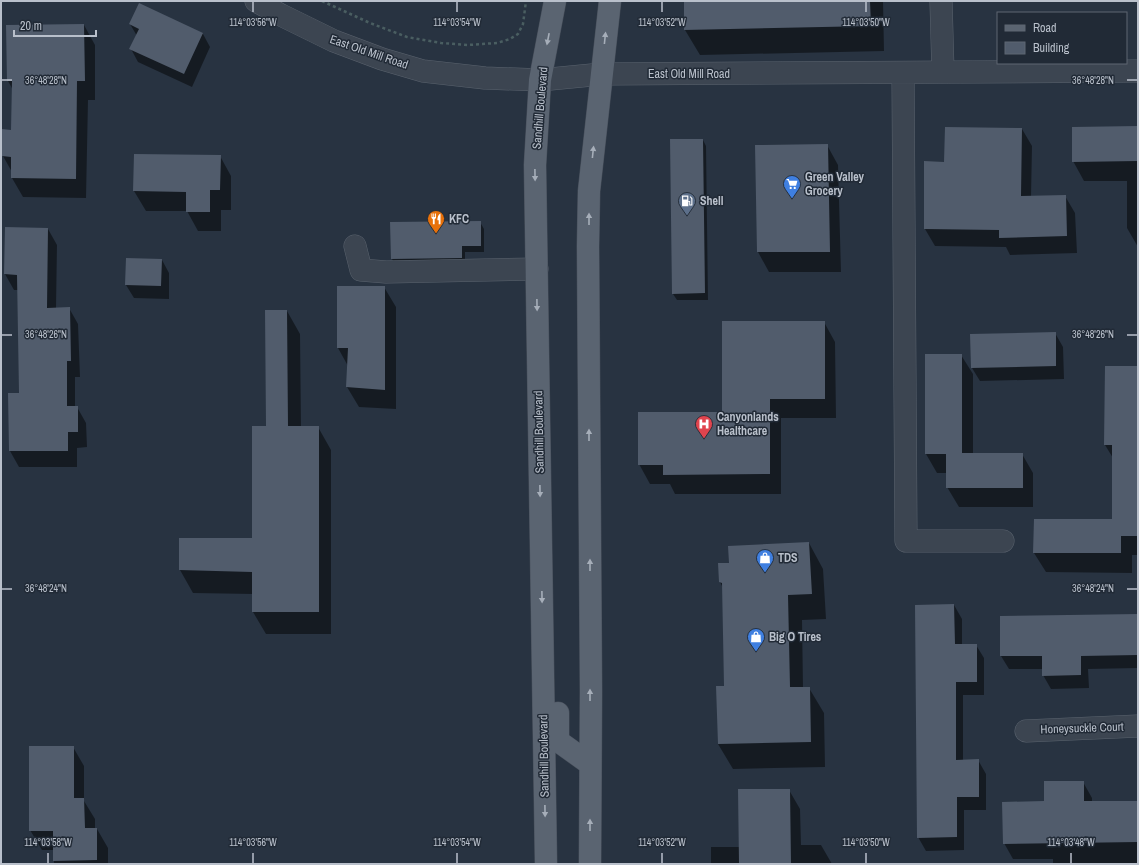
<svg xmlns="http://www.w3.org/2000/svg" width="1139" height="865" font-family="'Archivo Narrow',sans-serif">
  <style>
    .shadow { fill: #0007 }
    .building { fill: #515c6c }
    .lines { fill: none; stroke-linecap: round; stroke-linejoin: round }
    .minor-casing { stroke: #5a636e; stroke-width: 23 }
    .major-casing { stroke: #464e5a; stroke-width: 23 }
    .path { stroke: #4a5e61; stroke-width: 2.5; stroke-dasharray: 3 3; stroke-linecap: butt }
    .minor { stroke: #3c4551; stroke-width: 22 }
    .major { stroke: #5a6471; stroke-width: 22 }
    .oneway { fill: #a6aeb9 }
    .ticks { fill: none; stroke: #b9c0cb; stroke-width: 1.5 }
    .labels { text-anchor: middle; stroke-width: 3; stroke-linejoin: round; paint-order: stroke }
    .street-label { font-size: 12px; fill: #b9c0cb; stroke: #212a36 }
    .poi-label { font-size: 12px; font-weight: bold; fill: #b9c0cb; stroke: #212a36; text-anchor: start }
    .ticks-label { font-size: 10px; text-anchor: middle; fill: #b9c0cb; stroke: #212a36; stroke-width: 3; stroke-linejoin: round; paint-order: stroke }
  </style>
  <rect width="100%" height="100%" fill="#283341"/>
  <path class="shadow" d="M685,1H883L884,51L700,55L685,30Z
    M139,5L203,34L210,47L192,87L138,62L131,49L137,36L130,24Z
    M84,25L95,45V100H88L86,198L23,197L12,178V172L3,156L12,131L13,90L8,81Z
    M1138,127V247L1127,228V181H1084L1073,161Z
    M1022,129L1032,146L1031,197L1065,196L1075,213L1077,253L1010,255L1006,247L935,246L925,229L945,163Z
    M703,140L706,146L708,300H677L673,294Z
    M827,145L838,165L841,272H769L758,252Z
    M135,155L220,156L231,176V210H221V231H198L187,211H146L134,191Z
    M480,222L484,229V252H465V264L395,265L392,259Z
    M48,229L57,245L56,308H69L78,324L80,377H75V407H77L86,423L87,447L77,448V467H19L10,451L9,394H20L18,290H14L5,274Z
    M162,260L169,273V299L134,298L126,285Z
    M384,287L396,307V409L359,407L347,387L348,366L338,348Z
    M287,311L300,334L301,427H318L331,450V634H266L253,612V594L193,593L180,570V539L253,540L267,427Z
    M824,322L835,342L836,418H781V494H675L670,484H650L639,464L723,413Z
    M1055,333L1063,347L1064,379L980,381L972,368Z
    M961,355L973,374V454H1022L1033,473V507H959L947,487V473H937L926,454Z
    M1106,367H1138V555H1132V573L1046,572L1034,553L1113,520V458L1105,445Z
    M809,543L823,569L826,619L802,620L803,688H809L824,713L825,767L733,769L718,744L726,687L723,588L720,582L730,564Z
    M954,605L962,619V645H976L984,658V695H963V761L978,760L986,774V810H964V850L926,851L918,837Z
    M1138,615V668L1088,669L1089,688L1051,689L1043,675V669H1009L1001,656V617Z
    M73,747L84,766V801L95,819V829H97L108,848V864H54V850H42L30,830Z
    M1083,782L1092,798V802H1138V864H1053V859H1013L1004,843L1045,802Z
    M789,790L800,809L801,845H821L832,864H711V847H740Z"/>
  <path class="building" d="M684,1H870L871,26L684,30Z
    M139,3L203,33L184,74L129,49L139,29L129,24Z
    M84,24L85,81H77L76,179L11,178V157L2,156V129L11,130L12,81H7L6,25Z
    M1138,126V161L1072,162V127Z
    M945,127L1022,128L1021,196L1066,195L1067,236L999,238V230L924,229V161L944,162Z
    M670,139H703L705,293L672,294Z
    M828,144L830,252H757L755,145Z
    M134,154L221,155L220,190H210V212H186V192L133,191Z
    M481,221V246H462V258L391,259L390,222Z
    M5,227L48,228L47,308L70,307L71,361H67V406H78V432H68V451H9L8,393H19L17,275L4,274Z
    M126,258L162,259L161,286L125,285Z
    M337,286H385V390L346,387L348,348H337Z
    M265,310H287L288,426H319V612H252V572L179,570V538H252V426H266Z
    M722,321H825V399H770V474L663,475V465H638V412H722Z
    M1056,332V366L971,368L970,334Z
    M925,354H962V453H1023V488H946V454H925Z
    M1105,366H1138V536H1121V553H1033L1034,519H1112V445H1104Z
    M809,542L812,594L788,595L790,687H810L811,742L718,744L716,686H724L722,583L719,582L718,563H729L728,546Z
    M954,604L955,644H977V682H956V760L979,759V797H957V837L917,838L915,605Z
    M1138,614V655L1081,656V675L1042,676V656H1000V616Z
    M29,746H74V798H84L85,828H97V860L53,861V831H29Z
    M1044,781H1084V801H1138V842L1003,844L1002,802L1044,801Z
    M738,789H790L791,864H739Z"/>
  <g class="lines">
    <defs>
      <path id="minor" d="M256,1L281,15L334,41L382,59L423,71L485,78L540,80L602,74L1138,71
        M941,1L943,72
        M903,73L906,541H1003
        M355,246L361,270L386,272L537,269
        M1026,731L1138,726"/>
      <path id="major" d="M558,713V741L590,764
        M546,864L535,165L540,80L555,1
        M590,864L591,691L588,246L589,191L610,1"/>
    </defs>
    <use href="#minor" class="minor-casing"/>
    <use href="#major" class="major-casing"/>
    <path class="path" d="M322,1L370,23L407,37L441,43L468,45L497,43L510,39L518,34L523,24L526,1"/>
    <use href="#minor" class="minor"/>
    <use href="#major" class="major"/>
  </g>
  <defs><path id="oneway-solid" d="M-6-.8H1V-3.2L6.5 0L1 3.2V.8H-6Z"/></defs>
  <g class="oneway">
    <use href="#oneway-solid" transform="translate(605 38) rotate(-84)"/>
    <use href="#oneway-solid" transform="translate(548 39) rotate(101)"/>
    <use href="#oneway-solid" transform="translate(593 152) rotate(-84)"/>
    <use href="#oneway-solid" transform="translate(535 175) rotate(89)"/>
    <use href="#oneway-solid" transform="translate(589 219) rotate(-90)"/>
    <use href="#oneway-solid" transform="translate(537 305) rotate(89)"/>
    <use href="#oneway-solid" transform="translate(589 435) rotate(-90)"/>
    <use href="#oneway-solid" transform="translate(540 491) rotate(89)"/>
    <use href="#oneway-solid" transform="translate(590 565) rotate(-90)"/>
    <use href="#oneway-solid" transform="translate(542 597) rotate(89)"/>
    <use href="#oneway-solid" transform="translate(590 695) rotate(-90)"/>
    <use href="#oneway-solid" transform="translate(545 811) rotate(89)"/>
    <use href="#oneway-solid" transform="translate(590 825) rotate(-90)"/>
  </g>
  <path class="ticks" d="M253,2V12M457,2V12M662,2V12M866,2V12M2,80H12M1127,80H1137M2,335H12M1127,335H1137M2,589H12M1127,589H1137M48,853V863M253,853V863M457,853V863M662,853V863M866,853V863M1071,853V863"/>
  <defs>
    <symbol id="supermarket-pin" viewBox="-11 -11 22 30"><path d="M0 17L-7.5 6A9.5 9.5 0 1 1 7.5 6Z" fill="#3f7fe0" stroke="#212a36"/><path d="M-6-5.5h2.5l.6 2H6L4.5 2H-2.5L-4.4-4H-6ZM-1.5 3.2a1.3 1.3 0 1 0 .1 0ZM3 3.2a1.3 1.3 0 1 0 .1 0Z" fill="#fff"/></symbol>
    <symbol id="fuel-pin" viewBox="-11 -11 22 30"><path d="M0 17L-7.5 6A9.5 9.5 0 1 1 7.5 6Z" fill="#5c6f8a" stroke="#212a36"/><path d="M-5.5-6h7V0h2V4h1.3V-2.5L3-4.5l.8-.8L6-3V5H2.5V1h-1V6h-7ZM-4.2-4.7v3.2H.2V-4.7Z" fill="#fff"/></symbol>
    <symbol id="restaurant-pin" viewBox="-11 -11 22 30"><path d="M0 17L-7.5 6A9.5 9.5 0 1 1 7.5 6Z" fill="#e8710a" stroke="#212a36"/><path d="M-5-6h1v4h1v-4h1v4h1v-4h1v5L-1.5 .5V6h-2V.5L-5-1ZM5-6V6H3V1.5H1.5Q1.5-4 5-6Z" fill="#fff"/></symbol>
    <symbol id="hospital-pin" viewBox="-11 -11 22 30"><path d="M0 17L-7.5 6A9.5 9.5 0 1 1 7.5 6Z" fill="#e0444e" stroke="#212a36"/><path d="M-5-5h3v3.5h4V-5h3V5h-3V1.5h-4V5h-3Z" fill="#fff"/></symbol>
    <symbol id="shop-pin" viewBox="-11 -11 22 30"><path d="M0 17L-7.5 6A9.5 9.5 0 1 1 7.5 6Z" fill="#3f7fe0" stroke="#212a36"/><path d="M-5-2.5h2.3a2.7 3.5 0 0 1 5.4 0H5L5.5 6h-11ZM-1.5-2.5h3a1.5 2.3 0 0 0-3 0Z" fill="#fff"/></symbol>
  </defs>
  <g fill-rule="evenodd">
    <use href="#supermarket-pin" x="782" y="174" width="20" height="27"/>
    <use href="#fuel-pin" x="677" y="191" width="20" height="27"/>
    <use href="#restaurant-pin" x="426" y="209" width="20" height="27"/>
    <use href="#hospital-pin" x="694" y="414" width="20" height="27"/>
    <use href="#shop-pin" x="755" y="548" width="20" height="27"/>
    <use href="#shop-pin" x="746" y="627" width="20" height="27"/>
  </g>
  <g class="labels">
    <g class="street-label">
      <text transform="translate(369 52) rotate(19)" y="4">East Old Mill Road</text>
      <text x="689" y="78">East Old Mill Road</text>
      <text transform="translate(540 108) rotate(-85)" y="4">Sandhill Boulevard</text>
      <text transform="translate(539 432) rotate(-91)" y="4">Sandhill Boulevard</text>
      <text transform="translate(1082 728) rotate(-2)" y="4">Honeysuckle Court</text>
      <text transform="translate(544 756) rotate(-91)" y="4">Sandhill Boulevard</text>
    </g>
    <g class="poi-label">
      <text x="805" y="181">Green Valley<tspan x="805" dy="14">Grocery</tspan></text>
      <text x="700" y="205">Shell</text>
      <text x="449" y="223">KFC</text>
      <text x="717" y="421">Canyonlands<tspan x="717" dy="14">Healthcare</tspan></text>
      <text x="778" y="562">TDS</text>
      <text x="769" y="641">Big O Tires</text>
    </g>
  </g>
  <g class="ticks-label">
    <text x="253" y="26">114°03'56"W</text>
    <text x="457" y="26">114°03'54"W</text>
    <text x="662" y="26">114°03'52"W</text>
    <text x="866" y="26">114°03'50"W</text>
    <text x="46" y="84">36°48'28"N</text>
    <text x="1093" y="84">36°48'28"N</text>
    <text x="46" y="338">36°48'26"N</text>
    <text x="1093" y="338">36°48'26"N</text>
    <text x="46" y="592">36°48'24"N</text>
    <text x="1093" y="592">36°48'24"N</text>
    <text x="48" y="846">114°03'58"W</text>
    <text x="253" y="846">114°03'56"W</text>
    <text x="457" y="846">114°03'54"W</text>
    <text x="662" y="846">114°03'52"W</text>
    <text x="866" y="846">114°03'50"W</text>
    <text x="1071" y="846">114°03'48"W</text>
  </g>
  <rect width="1139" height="865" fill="none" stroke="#b9c0cb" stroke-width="4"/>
  <rect x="997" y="12" width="130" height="52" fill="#212a36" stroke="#5e6672"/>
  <rect x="1005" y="25" width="20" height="6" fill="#5a6471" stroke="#5e6672"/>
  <text x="1033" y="32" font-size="12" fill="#b9c0cb">Road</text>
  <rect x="1005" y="42" width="20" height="12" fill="#515c6c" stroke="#5e6672"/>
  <text x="1033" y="52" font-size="12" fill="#b9c0cb">Building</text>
  <path d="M14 30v6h82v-6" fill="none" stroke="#b9c0cb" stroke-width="2"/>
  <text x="20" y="30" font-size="12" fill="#b9c0cb" stroke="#212a36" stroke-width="3" paint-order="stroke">20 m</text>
</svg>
